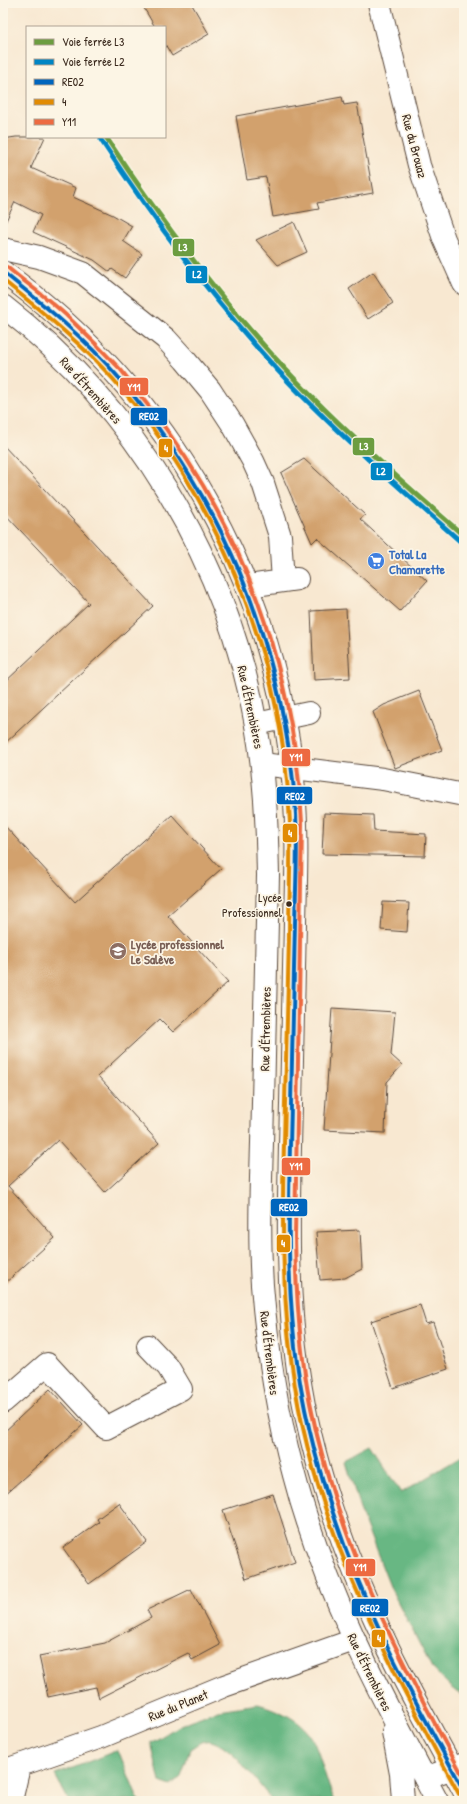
<svg xmlns="http://www.w3.org/2000/svg" width="467" height="1804" font-family="'Patrick Hand',sans-serif">
  <style>
    .forest { fill: #67b783; stroke: #517050 }
    .building { fill: #d2a16d }
    .lines { fill: none; stroke-linecap: round; stroke-linejoin: round }
    .minor-casing { stroke: #574639; stroke-width: 24 }
    .major-casing { stroke: #574639; stroke-width: 24 }
    .minor { stroke: #fff; stroke-width: 22 }
    .major { stroke: #fff; stroke-width: 22 }
    .bus-1-casing { stroke: #fcf5e5; stroke-width: 7 }
    .bus-2-casing { stroke: #fcf5e5; stroke-width: 7 }
    .bus-3-casing { stroke: #fcf5e5; stroke-width: 7 }
    .bus-1 { stroke: #0065bd; stroke-width: 4 }
    .bus-2 { stroke: #e18b03; stroke-width: 4 }
    .bus-3 { stroke: #ed6a41; stroke-width: 4 }
    .rail-1-casing { stroke: #fcf5e5; stroke-width: 8 }
    .rail-2-casing { stroke: #fcf5e5; stroke-width: 8 }
    .rail-1 { stroke: #6c9d40; stroke-width: 5 }
    .rail-2 { stroke: #0085c4; stroke-width: 5 }
    .bus-dot { fill: #3b2a1e; stroke: #fcf5e5; stroke-width: 1.5 }
    .labels { text-anchor: middle; stroke-width: 3.5; stroke-linejoin: round; paint-order: stroke }
    .bus-label { font-size: 12px; fill: #3b2a1e; stroke: #fcf5e5; text-anchor: end }
    .street-label { font-size: 13px; fill: #3b2a1e; stroke: #fcf5e5 }
    .shop-label { font-size: 13px; font-weight: bold; fill: #366cbe; stroke: #fcf5e5; text-anchor: start }
    .education-label { font-size: 13px; font-weight: bold; fill: #785e54; stroke: #fcf5e5; text-anchor: start }
    .line-badge { stroke: #fcf5e5; stroke-width: 1.5 }
    .badge-label { font-size: 11px; text-anchor: middle; font-weight: bold; fill: #fff }
  </style>
  <rect width="100%" height="100%" fill="#fcf5e5"/>
  <filter id="ink" filterUnits="userSpaceOnUse"><feTurbulence type="fractalNoise" baseFrequency=".025" numOctaves="2"/><feDisplacementMap in="SourceGraphic" scale="8" xChannelSelector="R" yChannelSelector="G"/><feConvolveMatrix kernelMatrix="1 2 1 2 8 2 1 2 1" color-interpolation-filters="sRGB"/></filter>
  <filter id="wash" filterUnits="userSpaceOnUse"><feTurbulence type="fractalNoise" baseFrequency=".012" numOctaves="4" result="noise"/><feDisplacementMap in="SourceGraphic" scale="16" xChannelSelector="R" yChannelSelector="G"/><feGaussianBlur stdDeviation="0.9" result="paint"/><feColorMatrix in="noise" values="0 0 0 0 0 0 0 0 0 0 0 0 0 0 0 0 0 1.4 0 .05"/><feComposite in="paint" operator="in"/></filter>
  <g filter="url(#wash)">
    <rect width="100%" height="100%" fill="#f8e8d1"/>
    <path class="forest" d="M372,1448L401,1493L464,1455V1697L450,1686L432,1668L391,1589L362,1515L346,1462Z
      M258,1704C279,1710 305,1721 314,1742C322,1761 326,1782 335,1801H273C259,1786 226,1736 204,1741C199,1742 194,1747 190,1749L181,1777L171,1786L160,1782L151,1743L180,1725L218,1710Z
      M118,1750L139,1801H69L55,1775Z"/>
    <g id="blocks">
      <path class="building" d="M141,3H191L209,34L172,56L165,44V27H155Z
        M342,97L344,105L357,103L373,193L317,203L319,209L273,217L266,177L247,180L236,116Z
        M16,137H45L31,168L76,188L73,197L113,215L132,226L123,241L142,254L125,278L112,269L110,272L94,260L33,232L41,215L15,202L3,227V139Z
        M294,222L307,252L278,265L256,240Z
        M373,272L393,303L368,319L349,289Z
        M3,445L153,606L3,745V684L89,603L3,512Z
        M304,459L365,515L360,519L427,581L400,611L317,538L312,543L281,473Z
        M346,609L350,678L314,680L311,611Z
        M419,691L442,750L395,768L373,712L384,705Z
        M324,813L373,815L374,831L426,834L425,856L322,854Z
        M172,815L221,869L168,916L228,982L173,1032L160,1019L98,1076L159,1143L105,1192L58,1140L8,1186L55,1238L3,1285V824L75,902Z
        M383,902L409,903L407,932L381,930Z
        M332,1008L395,1012L391,1055L402,1065L387,1082L385,1133L324,1130Z
        M360,1230L362,1269L345,1278L320,1280L316,1232Z
        M420,1305L426,1324L433,1322L448,1369L393,1388L371,1321Z
        M50,1389L83,1425L3,1496V1433Z
        M273,1494L295,1562L246,1579L223,1510Z
        M119,1503L147,1542L89,1584L63,1548L99,1522L97,1519Z
        M191,1589L220,1645L192,1660L188,1653L99,1698L96,1687L48,1697L39,1656L105,1643L151,1618L147,1610Z"/>
    </g>
  </g>
  <g filter="url(#ink)">
    <use href="#blocks" fill-opacity="0" stroke="#574639" stroke-width="1"/>
    <g class="lines">
      <defs>
        <path id="minor" d="M379,3L419,165L444,239L464,284
          M3,249L39,257L83,273L166,339L185,360L210,390L233,425L253,461L263,483L280,536L283,581
          M248,586L297,579
          M256,724L309,713
          M262,764L383,779L464,795
          M3,1402L47,1364L106,1428L181,1389L168,1367L148,1346
          M3,1771L101,1737L224,1686L354,1640
          M425,1778L464,1764
          M11,1801L19,1767"/>
        <path id="major" d="M3,272C171,394 277,583 294,790C298,834 296,878 295,922C294,983 292,1044 291,1105C289,1193 285,1282 298,1370C311,1460 344,1555 383,1637C408,1690 437,1740 464,1791
          M3,306C135,408 227,560 256,725C265,775 267,825 268,875C266,951 265,1026 263,1102C262,1163 258,1224 262,1285C267,1349 277,1413 294,1475C324,1591 381,1696 437,1801
          M393,1732L401,1774L403,1801"/>
      </defs>
      <use href="#minor" class="minor-casing"/>
      <use href="#major" class="major-casing"/>
      <use href="#minor" class="minor"/>
      <use href="#major" class="major"/>
      <defs>
        <path id="bus-1" d="M3,272C44,305 85,338 119,378C221,498 278,633 294,790C299,834 296,879 295,923C294,984 292,1044 291,1105C289,1193 285,1282 298,1370C312,1462 343,1552 383,1637C408,1690 437,1740 464,1791"/>
        <path id="bus-2" d="M3,280C41,311 80,342 113,379C220,500 284,661 290,823C291,861 289,900 289,938C287,1007 286,1075 284,1144C282,1218 282,1293 292,1366C313,1525 385,1656 459,1794"/>
        <path id="bus-3" d="M7,267C27,284 49,299 68,317C86,334 104,352 121,370C130,381 138,393 147,404C242,523 295,671 302,823L295,1237C296,1293 299,1348 310,1403C337,1541 398,1656 464,1778"/>
      </defs>
      <use href="#bus-1" class="bus-1-casing"/>
      <use href="#bus-2" class="bus-2-casing"/>
      <use href="#bus-3" class="bus-3-casing"/>
      <use href="#bus-1" class="bus-1"/>
      <use href="#bus-2" class="bus-2"/>
      <use href="#bus-3" class="bus-3"/>
      <defs>
        <path id="rail-1" d="M106,137C157,215 212,289 275,358C333,422 399,479 464,536"/>
        <path id="rail-2" d="M101,140C152,218 208,293 270,362C329,426 395,484 460,541"/>
      </defs>
      <use href="#rail-1" class="rail-1-casing"/>
      <use href="#rail-2" class="rail-2-casing"/>
      <use href="#rail-1" class="rail-1"/>
      <use href="#rail-2" class="rail-2"/>
    </g>
  </g>
  <defs>
    <symbol id="supermarket-disc" viewBox="-11 -11 22 22"><circle r="9.5" fill="#3f7fe0" stroke="#fcf5e5"/><path d="M-6-5.5h2.5l.6 2H6L4.5 2H-2.5L-4.4-4H-6ZM-1.5 3.2a1.3 1.3 0 1 0 .1 0ZM3 3.2a1.3 1.3 0 1 0 .1 0Z" fill="#fff"/></symbol>
    <symbol id="school-disc" viewBox="-11 -11 22 22"><circle r="9.5" fill="#8d6e63" stroke="#fcf5e5"/><path d="M0-5L7-2L0 1L-7-2ZM-4 1L0 2.5L4 1V4Q0 6-4 4Z" fill="#fff"/></symbol>
  </defs>
  <g fill-rule="evenodd">
    <use href="#supermarket-disc" x="366" y="551" width="20" height="20"/>
    <use href="#school-disc" x="108" y="941" width="20" height="20"/>
  </g>
  <circle class="bus-dot" cx="289" cy="904" r="3.5"/>
  <g class="labels">
    <g class="bus-label">
      <text x="282" y="902">Lycée<tspan x="282" dy="15">Professionnel</tspan></text>
    </g>
    <g class="street-label">
      <text transform="translate(415 146) rotate(75)" y="5">Rue du Brouaz</text>
      <text transform="translate(91 390) rotate(48)" y="5">Rue d'Étrembières</text>
      <text transform="translate(251 707) rotate(78)" y="5">Rue d'Étrembières</text>
      <text transform="translate(265 1029) rotate(-89)" y="5">Rue d'Étrembières</text>
      <text transform="translate(270 1353) rotate(83)" y="5">Rue d'Étrembières</text>
      <text transform="translate(370 1672) rotate(64)" y="5">Rue d'Étrembières</text>
      <text transform="translate(178 1705) rotate(-22)" y="5">Rue du Planet</text>
    </g>
    <g class="shop-label">
      <text x="389" y="559">Total La<tspan x="389" dy="15">Chamarette</tspan></text>
    </g>
    <g class="education-label">
      <text x="131" y="949">Lycée professionnel<tspan x="131" dy="15">Le Salève</tspan></text>
    </g>
  </g>
  <g class="line-badge">
    <rect x="172" y="238" width="23" height="19" rx="4" fill="#6c9d40"/>
    <rect x="185" y="265" width="23" height="19" rx="4" fill="#0085c4"/>
    <rect x="119" y="377" width="30" height="19" rx="4" fill="#ed6a41"/>
    <rect x="130" y="407" width="38" height="19" rx="4" fill="#0065bd"/>
    <rect x="352" y="437" width="23" height="19" rx="4" fill="#6c9d40"/>
    <rect x="158" y="438" width="15" height="20" rx="4" fill="#e18b03"/>
    <rect x="370" y="462" width="23" height="19" rx="4" fill="#0085c4"/>
    <rect x="281" y="748" width="30" height="19" rx="4" fill="#ed6a41"/>
    <rect x="276" y="786" width="37" height="19" rx="4" fill="#0065bd"/>
    <rect x="282" y="823" width="16" height="20" rx="4" fill="#e18b03"/>
    <rect x="281" y="1157" width="30" height="19" rx="4" fill="#ed6a41"/>
    <rect x="270" y="1198" width="38" height="19" rx="4" fill="#0065bd"/>
    <rect x="276" y="1234" width="15" height="19" rx="4" fill="#e18b03"/>
    <rect x="345" y="1558" width="31" height="19" rx="4" fill="#ed6a41"/>
    <rect x="351" y="1598" width="38" height="19" rx="4" fill="#0065bd"/>
    <rect x="371" y="1629" width="15" height="19" rx="4" fill="#e18b03"/>
  </g>
  <g class="badge-label">
    <text x="183" y="251">L3</text>
    <text x="197" y="278">L2</text>
    <text x="134" y="391">Y11</text>
    <text x="149" y="420">RE02</text>
    <text x="364" y="450">L3</text>
    <text x="166" y="452">4</text>
    <text x="381" y="475">L2</text>
    <text x="296" y="761">Y11</text>
    <text x="295" y="800">RE02</text>
    <text x="290" y="837">4</text>
    <text x="296" y="1170">Y11</text>
    <text x="289" y="1211">RE02</text>
    <text x="283" y="1247">4</text>
    <text x="360" y="1571">Y11</text>
    <text x="370" y="1612">RE02</text>
    <text x="379" y="1642">4</text>
  </g>
  <rect width="467" height="1804" fill="none" stroke="#fcf5e5" stroke-width="16"/>
  <rect x="26" y="26" width="140" height="112" fill="#fcf5e5" stroke="#afa495"/>
  <rect x="34" y="39" width="20" height="6" fill="#6c9d40" stroke="#afa495"/>
  <text x="62" y="46" font-size="12" fill="#3b2a1e">Voie ferrée L3</text>
  <rect x="34" y="59" width="20" height="6" fill="#0085c4" stroke="#afa495"/>
  <text x="62" y="66" font-size="12" fill="#3b2a1e">Voie ferrée L2</text>
  <rect x="34" y="79" width="20" height="6" fill="#0065bd" stroke="#afa495"/>
  <text x="62" y="86" font-size="12" fill="#3b2a1e">RE02</text>
  <rect x="34" y="99" width="20" height="6" fill="#e18b03" stroke="#afa495"/>
  <text x="62" y="106" font-size="12" fill="#3b2a1e">4</text>
  <rect x="34" y="119" width="20" height="6" fill="#ed6a41" stroke="#afa495"/>
  <text x="62" y="126" font-size="12" fill="#3b2a1e">Y11</text>
</svg>
